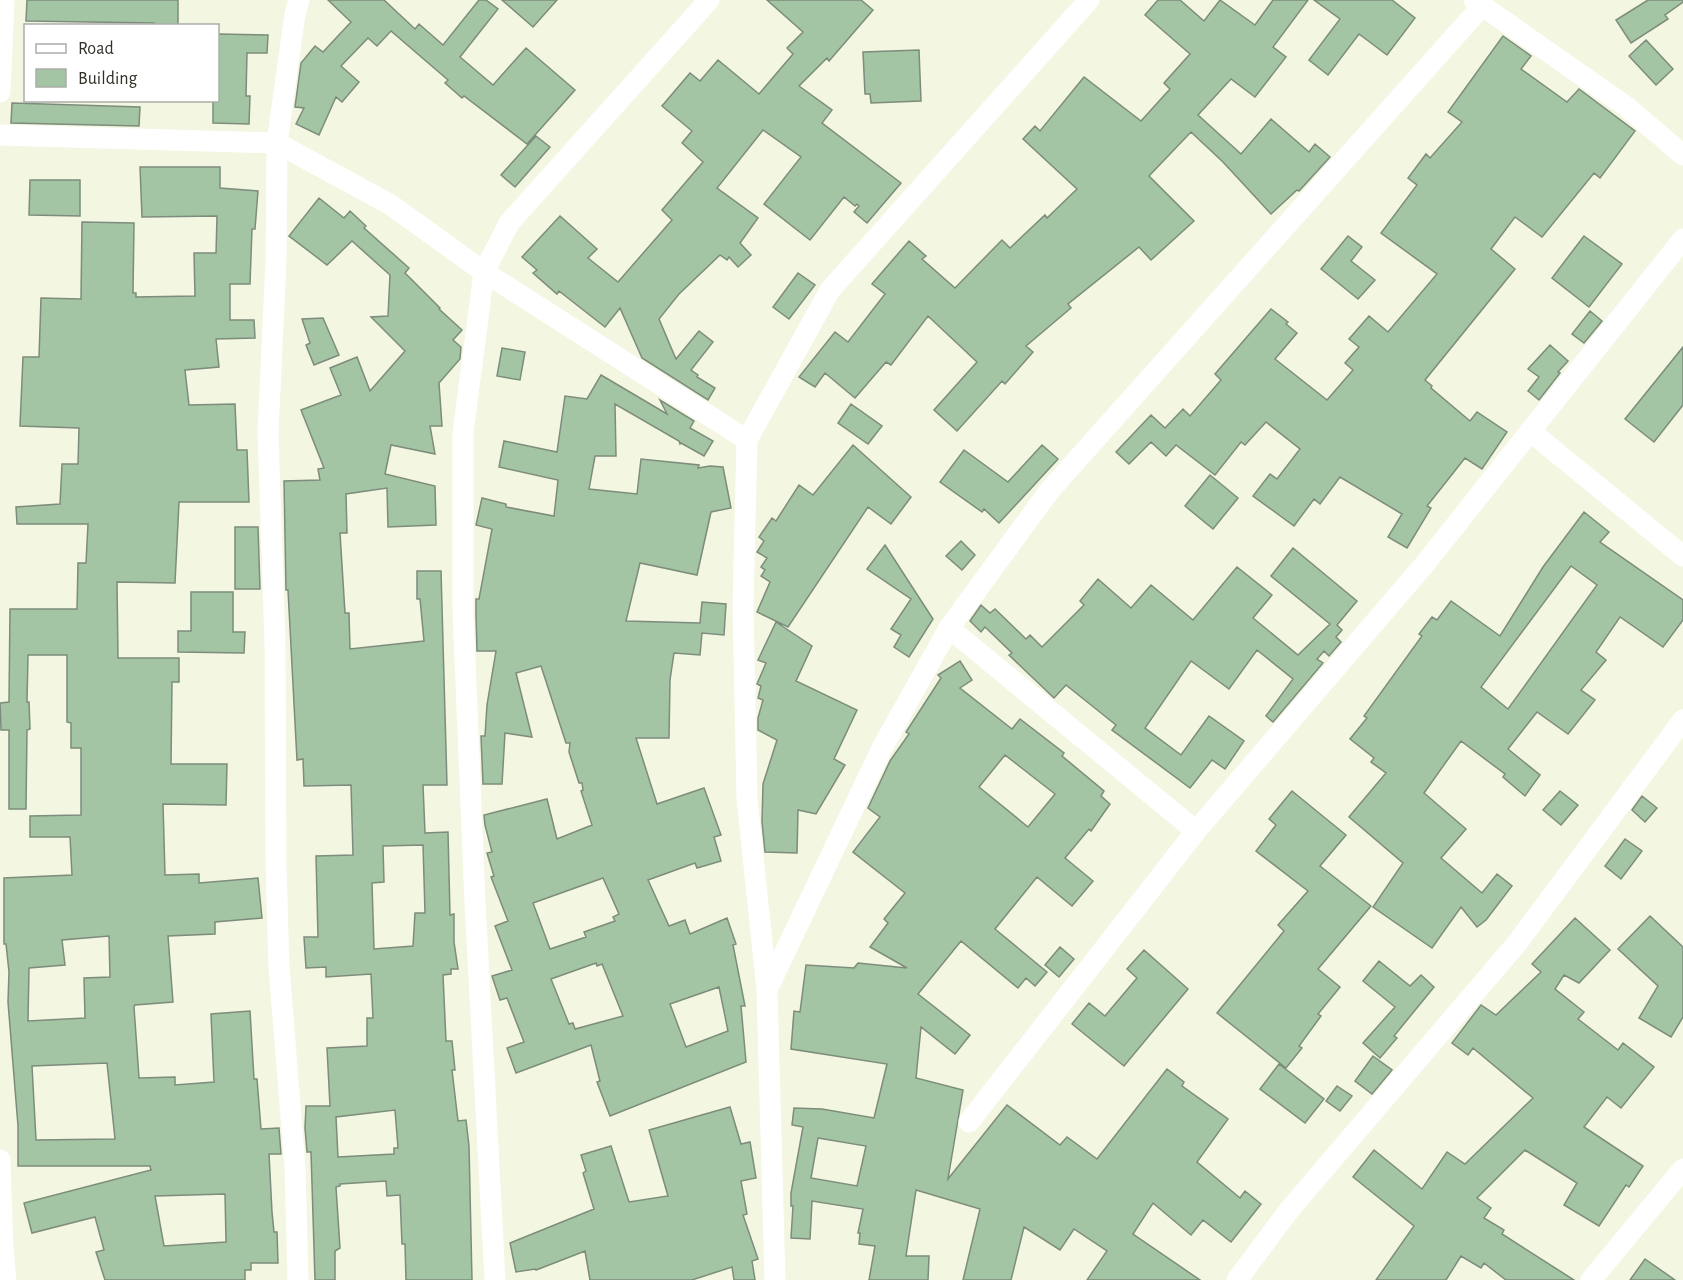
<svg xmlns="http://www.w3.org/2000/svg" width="1683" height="1280" font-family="'Alegreya Sans',sans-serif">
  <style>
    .building { fill: #a3c5a3; stroke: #7d8c7c; stroke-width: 1.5; fill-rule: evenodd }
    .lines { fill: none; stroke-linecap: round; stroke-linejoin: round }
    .minor { stroke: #fff; stroke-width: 21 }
  </style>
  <rect width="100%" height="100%" fill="#f3f6e0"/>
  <path class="building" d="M27,0H178V26H154V23L26,21Z
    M328,0H384L415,29L419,24L443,45L479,0H486L498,9L460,57L493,85L526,48L575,90L527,144L464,96L462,98L445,83L448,80L391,31L377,46L368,38L341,66L359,82L342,102L336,97L319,135L296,124L304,108L295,107L301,63L315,46L323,52L351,22Z
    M502,0H557L533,27Z
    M767,0H861L873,10L829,61L827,58L799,86L832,110L822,123L901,183L867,223L854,212L859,206L857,204L855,206L844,197L810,240L764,204L801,157L763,130L717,188L758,218L740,243L751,255L738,267L729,257L727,260L720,255L679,294L659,319L676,359L699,331L713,342L691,370L698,375L697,377L715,388L708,400L642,358L620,308L605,327L559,291L557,294L533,273L537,270L522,257L560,216L597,249L588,258L618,282L672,220L662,210L703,162L682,143L692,131L662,106L690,73L700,81L718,60L759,94L793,54L787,48L803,32Z
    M1158,0H1180L1204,21L1220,0L1255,25L1273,0H1308L1273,47L1286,57L1255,97L1231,79L1198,115L1241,154L1271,119L1309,152L1315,144L1330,157L1299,191L1297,190L1271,214L1223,162L1191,132L1149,176L1194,221L1151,260L1139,247L1068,304L1071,308L1026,346L1033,352L1005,384L1002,381L957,431L934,410L977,362L928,316L891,365L886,362L855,398L825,373L815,387L799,377L835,332L848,342L885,294L872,284L909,241L926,256L922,259L955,288L1002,240L1010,248L1045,215L1047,218L1077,189L1023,139L1035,126L1040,131L1084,77L1141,121L1170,89L1164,83L1190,54L1145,15Z
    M1314,0H1392L1415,18L1387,55L1359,34L1328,75L1309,60L1340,19Z
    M1648,0H1683V2L1665,15L1668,19L1631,43L1616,20Z
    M218,34L268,35L267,53H247L246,96H250L249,124L213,123V100H218Z
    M1503,36L1531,56L1521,69L1567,102L1579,89L1635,131L1600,178L1594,173L1542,237L1515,217L1491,249L1515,269L1425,380L1432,386L1431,388L1470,421L1477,412L1507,432L1482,469L1465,458L1427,506L1431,508L1407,548L1388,537L1402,514L1340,477L1320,504L1314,499L1294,526L1253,496L1270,474L1277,479L1300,449L1266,422L1245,445L1241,442L1215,475L1176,445L1166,456L1151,442L1129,464L1116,452L1151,415L1165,428L1183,409L1190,416L1221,380L1215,374L1271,309L1288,322L1286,324L1297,333L1275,359L1327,400L1353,370L1345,363L1359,347L1349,339L1369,316L1388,332L1437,274L1381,233L1417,185L1408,178L1426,154L1430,158L1462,122L1448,112Z
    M1646,40L1673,69L1656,85L1629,56Z
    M919,50L921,101L871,103L870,94H865L863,52Z
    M12,103L140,107L139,126L11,123Z
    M536,136L550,147L515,187L501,175Z
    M140,167H220V188L258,191L255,229H252L250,284H230V320H254L255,338L216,339L219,367L185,370L189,405L235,404L237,450H247L249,502H179L175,583L117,582L118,658H179V682H172L171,764H227L226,805L163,804L165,875L199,874V883L258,878L262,918L215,922V934L168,936L173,1002L135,1005L134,1007L139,1078L175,1077V1085L214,1082L211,1014L250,1011L254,1079H257L261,1129L279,1128L281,1154H269L272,1212L274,1232H277L278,1263H251V1270H245V1280H105L96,1252L104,1250L95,1217L32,1233L24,1203L151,1170L150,1166H18V1126L8,1002L9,972L6,944H4V878L72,875L70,837H30V816L81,815V748H71V723L67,722V655H28L27,702H29L30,729L27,730L26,809H9V730H1L0,703L9,702L10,609H77L78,563H86L88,524H17L16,507L60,504L62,464H78L79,428L20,426L23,357H39L41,298L81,299L82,222L134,223L133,293H136V297L195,296L194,253H216L217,216L142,217ZM109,936L110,977L84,978L85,1018L28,1021L29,968L65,965L62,940ZM107,1063L115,1139L36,1140L32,1066ZM225,1194L226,1242L164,1246L155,1196Z
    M30,180H80V216L29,215Z
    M319,198L344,218L350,211L366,226L364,228L409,268L405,273L440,308L439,309L462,330L453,340L461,347L460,359L439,383L442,426H430L435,454L391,445L385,474L435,486L436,525L388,527L387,488L346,494L347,533H340L345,613H349L350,649L424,641L420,599H417V571H441L447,785H423L425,833L448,832L450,915L454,914V942L458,969H451V974L443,975L446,1041H452L455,1070H452L458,1121L466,1120L469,1146L472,1280H406L405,1244H402L400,1195L387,1196L386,1181L340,1184V1186L336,1187L340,1248L335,1251V1280H315L311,1152H307L305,1128L306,1106H330L327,1048L367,1046V1018H373L371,974L326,977V967L306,968L304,937H318L316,856L353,855L351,785L304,786L303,759L297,760L288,590H286L284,481L320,480L318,469L324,468L301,410L341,395L330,368L357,357L370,391L405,351L371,317L388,316L390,275L352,241L327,265L289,236ZM423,845L425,913H415L413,946L374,949L372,883L384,882L383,846ZM395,1110L398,1148H394V1154L338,1157L336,1117Z
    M1348,236L1362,247L1351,261L1375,280L1358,299L1321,269Z
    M1584,236L1622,264L1589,307L1552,278Z
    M798,273L815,285L789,319L773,307Z
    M1590,311L1602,321L1584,343L1572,334Z
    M323,318L339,355L314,365L306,345L310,343L302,319Z
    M1550,345L1568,361L1558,372L1560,373L1539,400L1528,391L1539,377L1528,369Z
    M1683,347V405L1654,442L1625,419Z
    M502,348L525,352L520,380L497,376Z
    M601,375L667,414L660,400L694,421L690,428L713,441L704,456L681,443L680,444L679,441L615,404L616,456H595L589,489L637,494L641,459L699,465L698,468L710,466L723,467L731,508L711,512L697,575L640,563L626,621L700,623L702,602L726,604L724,635L702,633L700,655L674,653L670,680L669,738H636L657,804L704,788L721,835L714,837L721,861L697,868L695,863L648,880L669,926L685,920L690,934L727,918L736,944L733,945L745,1006H741L746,1062L610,1116L597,1082L600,1081L591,1045L516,1073L507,1048L524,1042L507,998L500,1000L492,976L512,970L495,926L508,921L491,877L494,876L487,853L492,852L485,825L484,815L547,799L557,839L592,825L581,791L583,790L582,783H579L569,752L570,743H566L541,666L516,673L532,737L505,733L502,784H483L481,736H485L487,705L496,651H477L476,615V599H479L492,529L476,525L482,498L506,504V507L554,516L558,480L499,467L504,441L557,452L565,396L587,399ZM603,878L619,914L613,917L615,921L584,932L586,937L550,949L533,903ZM596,963L597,966L602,964L623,1016L575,1029L573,1023L569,1024L551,979ZM719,987L728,1031L686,1047L670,1004Z
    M851,404L882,426L868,444L838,423Z
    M853,445L911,497L891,524L868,507L788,627L757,612L770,582L761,576L765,570L761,567L767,558L757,552L764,541L759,537L772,518L776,521L799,485L813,495Z
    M1042,445L1058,459L999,523L984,509L982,512L940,482L964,450L1008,482Z
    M1210,475L1238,498L1213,529L1185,506Z
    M1584,512L1609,532L1600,542L1683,600V620L1663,647L1620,617L1596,652L1606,660L1581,690L1595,700L1568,734L1537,712L1508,749L1540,775L1525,796L1503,777L1505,774L1461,741L1424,793L1466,829L1441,858L1482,893L1497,874L1512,886L1486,920L1477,927L1461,907L1432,948L1373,907L1403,863L1349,817L1386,773L1371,762L1374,758L1350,739L1367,718L1364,716L1422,636L1419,634L1432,617L1437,620L1451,601L1500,636L1543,567ZM1571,566L1597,585L1508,709L1481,687Z
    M235,527H258L260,589H235Z
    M961,541L975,555L962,570L946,556Z
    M885,545L933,619L909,657L894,647L901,635L891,629L911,599L867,569Z
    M1293,548L1357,601L1337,625L1342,630L1336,637L1341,642L1329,656L1324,651L1317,659L1323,663L1273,722L1266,716L1293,679L1257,650L1229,689L1191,661L1145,728L1181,755L1209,716L1244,741L1225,769L1212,760L1190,788L1112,730L1116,725L1066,685L1054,698L1009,655L1012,653L985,627L981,632L970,621L981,605L990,613L995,609L1026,639L1030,635L1042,647L1084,605L1080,601L1098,579L1131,608L1151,585L1193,620L1237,567L1272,595L1253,618L1298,655L1330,624L1271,576Z
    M191,592H233V632H245L244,653L178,652V631H191Z
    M776,622L812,646L796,681L857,710L834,759L845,765L816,814L798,810L797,853L765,852L762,822L763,784L777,740L758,730V718L763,700L758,698L761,686L757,684L766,663L758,660Z
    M960,661L972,680L960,688L1012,729L1020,719L1064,753L1062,756L1104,791L1101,796L1110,804L1091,831L1089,829L1065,858L1093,881L1072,906L1037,877L995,929L1047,972L1035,986L1026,978L1018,988L961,941L918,994L970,1035L955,1054L921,1027L916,1078L963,1090L948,1179L1007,1105L1060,1145L1067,1137L1097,1159L1167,1069L1184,1082L1182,1086L1228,1119L1197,1162L1240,1198L1245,1191L1261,1204L1231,1242L1203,1220L1191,1235L1153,1203L1133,1234L1200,1280H1087L1107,1251L1074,1229L1060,1250L1024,1227L1011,1280H963L980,1209L916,1190L906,1256H929L928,1280H869L875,1246L859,1244L860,1233H858L863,1209L812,1201L810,1239L791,1238L793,1206H791V1193L803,1127L792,1125L794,1108L822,1109L874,1118L887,1064L791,1049L794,1011L800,1012L806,965L854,968L858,963L907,968L870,947L888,923L884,919L905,893L853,852L880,817L868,808L890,761L909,734L906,732L941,678L938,675ZM1005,755L1055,794L1028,827L979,787ZM818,1138L866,1146L857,1186L811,1178Z
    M1292,791L1346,835L1320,866L1371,906L1318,969L1340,987L1318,1014L1321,1016L1299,1046L1302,1048L1286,1068L1217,1013L1284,931L1278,925L1308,891L1256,851L1276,825L1269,819Z
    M1560,791L1578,805L1561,825L1543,810Z
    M1642,796L1657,808L1645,822L1632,810Z
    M1625,839L1642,851L1621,879L1605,866Z
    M1650,916L1683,947V1017L1671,1037L1639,1018L1658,986L1618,949Z
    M1575,918L1610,950L1579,983L1564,975L1555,989L1584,1012L1578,1019L1618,1050L1623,1043L1654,1067L1621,1108L1607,1097L1584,1127L1643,1166L1629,1187L1626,1185L1599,1226L1564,1205L1577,1183L1525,1150L1477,1198L1491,1208L1484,1218L1504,1230L1502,1234L1574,1280H1506L1484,1263L1481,1268L1461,1256L1446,1280H1376L1414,1226L1353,1177L1374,1150L1422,1189L1447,1152L1465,1164L1533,1098L1473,1048L1468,1055L1452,1043L1481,1005L1496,1015L1541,972L1532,964Z
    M1060,947L1074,959L1059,977L1045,965Z
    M1144,950L1188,989L1124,1066L1072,1024L1089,1003L1105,1016L1137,978L1127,969Z
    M1379,961L1410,986L1421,975L1434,987L1394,1036L1397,1038L1380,1058L1363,1043L1395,1007L1363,981Z
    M1373,1056L1392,1070L1372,1094L1355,1081Z
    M1279,1064L1324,1099L1305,1123L1260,1089Z
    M1337,1086L1352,1096L1340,1111L1326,1101Z
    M730,1107L741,1144L750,1142L756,1178L741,1181L747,1214L743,1215L758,1259L752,1261L755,1280H734L732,1267L692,1280H590L585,1251L536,1270L535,1269L516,1272L510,1243L594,1209L583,1173L586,1171L581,1155L611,1146L629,1202L668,1196L649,1130Z
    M1645,1259L1675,1280H1630Z"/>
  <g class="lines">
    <path class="minor" d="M1474,0L1627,107L1683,155
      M0,92L4,0
      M0,135L277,143L391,205L484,272L747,440
      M1530,431L1683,556
      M949,628L1196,831L1424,565L1683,239
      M767,990L882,748L949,628L1050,490L1482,6
      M969,1122L1196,831
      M0,1160L3,1249L6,1280
      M298,1280L295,1167L279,967L276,867L275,644L268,432L276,262L277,143L295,14L299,0
      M495,1280L475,902L463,611V433L484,272L509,223L709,0
      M775,1280L767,990L747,799L743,606L747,440L830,290L1089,0
      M1237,1280L1290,1209L1518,942L1683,720
      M1591,1280L1683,1169"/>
  </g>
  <rect x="24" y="24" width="195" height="78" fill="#ffffff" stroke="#acada9" stroke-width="1.5"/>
  <rect x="36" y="44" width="30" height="9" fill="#ffffff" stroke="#acada9" stroke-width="1.5"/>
  <text x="78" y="54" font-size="18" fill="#303128">Road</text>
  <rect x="36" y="69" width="30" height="18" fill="#a3c5a3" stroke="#acada9" stroke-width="1.5"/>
  <text x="78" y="84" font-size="18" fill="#303128">Building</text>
</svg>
